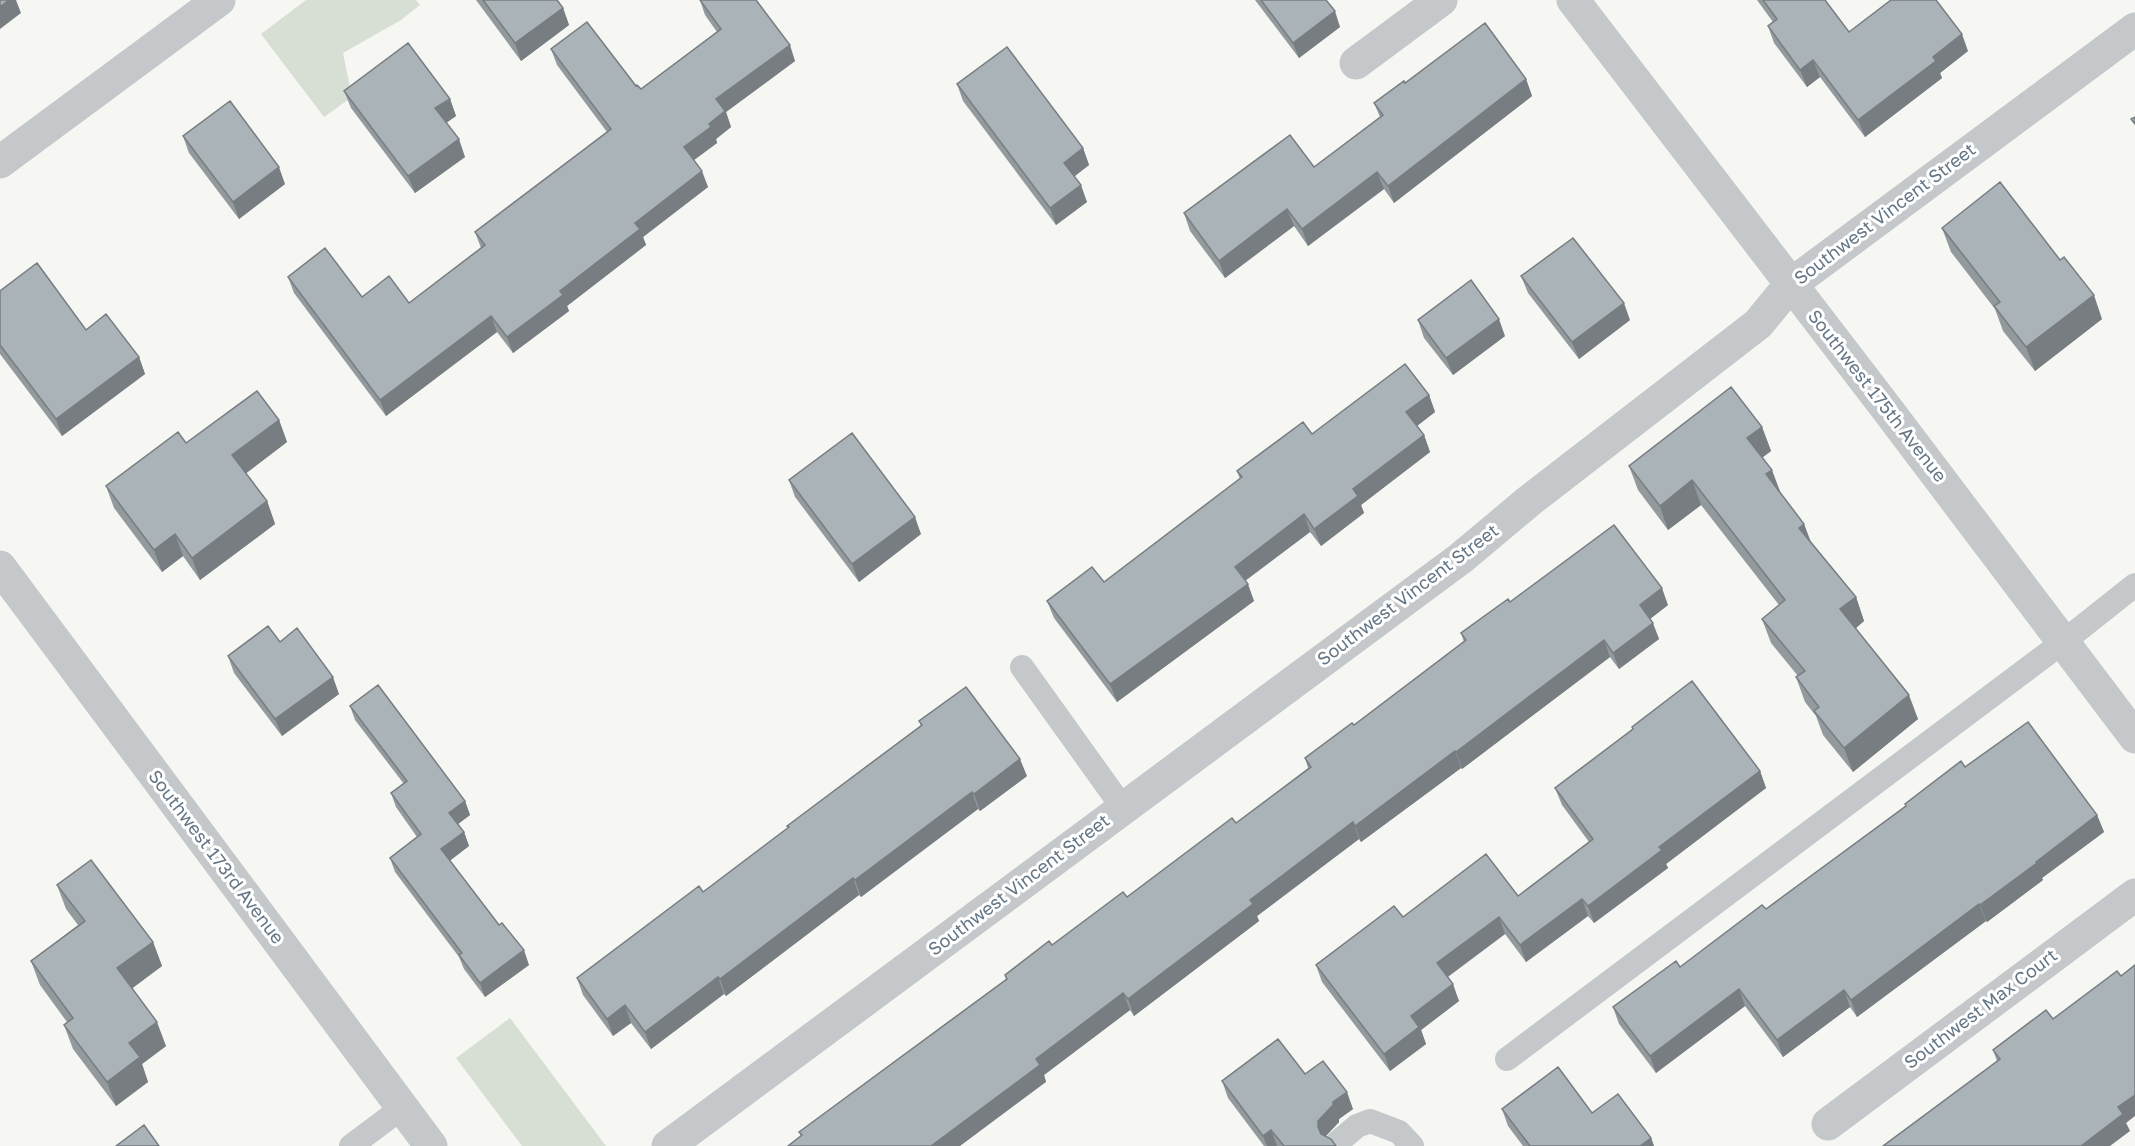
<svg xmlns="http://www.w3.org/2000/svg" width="2135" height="1146" font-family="'Golos Text',sans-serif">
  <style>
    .green { fill: #d7ded4 }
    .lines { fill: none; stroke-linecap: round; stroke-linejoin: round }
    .service { stroke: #c4c8cb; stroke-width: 24 }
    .minor { stroke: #c4c8cb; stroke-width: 33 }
    .wall { fill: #929a9e }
    .shaded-wall { fill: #777d81 }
    .building { fill: #aab3b8; stroke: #777d81; stroke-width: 1.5 }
    .labels { text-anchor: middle; stroke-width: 6; stroke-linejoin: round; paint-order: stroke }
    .street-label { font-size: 18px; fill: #647686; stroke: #fff }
  </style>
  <rect width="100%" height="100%" fill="#f6f7f3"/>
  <path class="green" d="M306,0H416L420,5L401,20L343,53L352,97L324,117L261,34Z
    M510,1018L606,1146H522L456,1058Z"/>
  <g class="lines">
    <path class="service" d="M1022,667L1123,808
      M1507,1059L2063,642L2135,585
      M1338,1142L1357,1126L1370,1121L1399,1132L1412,1146
      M351,1146L403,1107"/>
    <path class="minor" d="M1573,0L1887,409L2135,737
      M1356,63L1441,0
      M0,162L219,0
      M0,567L431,1146
      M1828,1124L2135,895
      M668,1146L1461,558L1529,501L1758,324L1790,285L2135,29"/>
  </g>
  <path class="wall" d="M476,0H557L563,8L569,25L521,61Z
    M700,0L795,61L726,112L731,127L716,139L717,143L694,160L708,187L643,237L646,245L567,306L569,311L513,353L497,332L386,416L294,293L288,277L362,297L409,303L481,248L475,232L607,132L557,65L551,49L641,89L717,32L705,15Z
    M1255,0H1326L1340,27L1299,58Z
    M1757,0H1825L1849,32L1968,51L1940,73L1942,78L1865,137L1820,77L1807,87L1774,43L1768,26L1773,22Z
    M1526,79L1532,96L1394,203L1384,189L1308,246L1294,226L1225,278L1190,231L1184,213L1314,167L1380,117L1374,103L1405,83Z
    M957,84L1083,148L1089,165L1074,176L1087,202L1056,225L963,101Z
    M344,91L450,99L456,116L446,122L465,157L415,193L351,108Z
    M183,136L285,184L239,219L189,153Z
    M1942,228L2102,319L2035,371L2003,331L1995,309L1951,252Z
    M1521,276L1630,320L1579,359L1528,293Z
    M0,291L139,357L145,374L62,436L0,354Z
    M1418,320L1505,336L1453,375L1424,338Z
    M1429,395L1435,412L1417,426L1424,435L1430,452L1361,505L1364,513L1321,546L1310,532L1245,580L1254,601L1117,702L1054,618L1047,601L1104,582L1240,479L1237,471L1312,434Z
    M279,420L287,442L246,473L267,501L275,524L200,580L183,556L162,572L114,508L106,486L186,443Z
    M1762,427L1771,451L1762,458L1780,492L1804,524L1811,542L1856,597L1864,621L1856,628L1918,719L1853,772L1823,735L1816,716L1805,702L1796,677L1798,676L1771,643L1762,619L1779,605L1701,505L1668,530L1638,490L1629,466Z
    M789,480L921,534L859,582L795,497Z
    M1510,602L1668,605L1650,619L1659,639L1619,669L1610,657L1462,769L1461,768L1445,780L1361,842L1359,839L1257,916L1259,921L1134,1016L1130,1010L1044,1075L1046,1082L801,1136L799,1132L1006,979L1005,975L1127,897L1236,823L1308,768L1305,758L1354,725L1464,642L1461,633Z
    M280,642L339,694L282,736L234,673L228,656Z
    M350,706L465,801L470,815L458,824L464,832L469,846L450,860L529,965L485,997L464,969L459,957L395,872L390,858L417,837L396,807L391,793L404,784L355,720Z
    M919,721L1027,776L980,811L978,809L861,897L859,895L726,996L724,994L651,1049L631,1023L613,1036L583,995L577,978L703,892L788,828L787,826L921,726Z
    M1632,727L1760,771L1766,788L1666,864L1668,868L1594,923L1588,916L1526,962L1505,934L1448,977L1459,1001L1421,1030L1426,1044L1390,1071L1322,982L1316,965L1403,917L1518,896L1589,842L1562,805L1555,788L1633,730Z
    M1965,767L2097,815L2104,832L2042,878L2043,880L1987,922L1986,921L1857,1017L1850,1007L1783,1057L1745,1006L1656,1073L1619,1024L1613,1007L1680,967L1766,909L1905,806V804Z
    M57,885L153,942L162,966L132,988L166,1046L142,1064L148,1082L116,1106L73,1049L64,1025L67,1022L40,985L31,961L78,925L66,909Z
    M1993,1050L2126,1123L2130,1131L1997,1061Z
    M1305,1074L1353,1109L1339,1119V1122L1326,1136L1336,1146H1264L1228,1098L1222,1081Z
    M1502,1109L1592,1113L1651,1138L1654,1146H1523L1508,1126Z"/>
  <path class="shaded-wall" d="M9,0H16L21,13L0,29V7Z
    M563,8L569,25L521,61L515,43Z
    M1335,11L1340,27L1299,58L1293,43Z
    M1962,34L1968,51L1940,73L1942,78L1865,137L1858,120L1933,57Z
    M790,45L795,61L726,112L731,127L716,139L717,143L690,163L684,147L716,99Z
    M1813,60L1820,77L1807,87L1800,70Z
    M1526,79L1532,96L1394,203L1388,186Z
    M450,99L456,116L442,126L435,108Z
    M459,139L465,157L415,193L408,176Z
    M1083,148L1089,165L1070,180L1064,163Z
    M279,167L285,184L239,219L233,202Z
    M702,171L708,187L643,237L646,245L567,306L569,311L513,353L507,337L635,223Z
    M1377,172L1384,189L1308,246L1302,229Z
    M1081,185L1087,202L1056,225L1050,208Z
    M1287,209L1294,226L1225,278L1219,261Z
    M2094,295L2102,319L2035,371L2026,347Z
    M1624,303L1630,320L1579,359L1572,342Z
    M491,316L497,332L386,416L380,400Z
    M1499,319L1505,336L1453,375L1446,358Z
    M139,357L145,374L62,436L56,419Z
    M1429,395L1435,412L1413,429L1406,412Z
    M279,420L287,442L240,478L232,455Z
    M1762,427L1771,451L1756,462L1747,438Z
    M1424,435L1430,452L1361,505L1364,513L1321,546L1314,529L1353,489Z
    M1772,470L1781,494L1766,474Z
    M1692,480L1701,505L1668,530L1660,506Z
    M267,501L275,524L200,580L192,558Z
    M1304,514L1310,532L1241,584L1235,567Z
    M915,517L921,534L859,582L852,564Z
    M1804,524L1813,549L1799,528Z
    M175,534L183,556L162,572L154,550Z
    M1248,584L1254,601L1117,702L1110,684Z
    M1662,588L1668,605L1646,622L1640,605Z
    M1856,597L1864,621L1849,634L1840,609Z
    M1653,623L1659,639L1619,669L1613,653Z
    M1604,640L1610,657L1462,769L1456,752Z
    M333,677L339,694L282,736L275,719Z
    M1909,695L1918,719L1853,772L1844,748Z
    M1455,751L1461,768L1361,842L1355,826Z
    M1020,759L1027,776L980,811L974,794Z
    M1760,771L1766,788L1666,864L1668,868L1594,923L1588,906L1659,847Z
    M972,792L978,809L861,897L855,880Z
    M465,801L470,815L454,827L449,813Z
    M2097,815L2104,832L2042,878L2043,880L1987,922L1980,905L2036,862Z
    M1353,822L1359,839L1257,916L1259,921L1134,1016L1128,999L1250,900Z
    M464,832L469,846L447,863L441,849Z
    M853,878L859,895L726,996L720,979Z
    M1582,899L1588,916L1526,962L1520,945Z
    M1979,904L1986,921L1857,1017L1851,1000Z
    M1499,917L1505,934L1443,980L1437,963Z
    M153,942L162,966L126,993L117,968Z
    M524,950L529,965L485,997L480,983Z
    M718,977L724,994L651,1049L645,1032Z
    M1453,984L1459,1001L1421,1030L1426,1044L1390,1071L1384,1054L1411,1016Z
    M1739,989L1745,1006L1656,1073L1650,1056Z
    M1844,990L1850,1007L1783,1057L1777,1040Z
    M1123,993L1130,1010L1044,1075L1046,1082L960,1146H931L1036,1059Z
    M625,1005L631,1023L613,1036L607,1019Z
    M157,1022L166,1046L142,1064L148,1082L116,1106L107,1082L129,1043Z
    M1347,1092L1353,1109L1339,1119V1122L1324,1138V1144L1318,1127V1121L1333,1102Z
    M2135,1095V1116L2126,1123L2130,1131L2110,1146H2081L2118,1107Z
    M1271,1130L1277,1146H1267L1263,1136Z
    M1651,1138L1654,1146H1640Z"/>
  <path class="building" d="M0,0H9L0,7Z
    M483,0H557L563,8L515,43Z
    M700,0H756L790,45L716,99L725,111L709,124L711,127L684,147L702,171L635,223L640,229L560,291L563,295L507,337L491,316L380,400L288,277L325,248L362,297L389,276L409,303L485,245L475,232L611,129L551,49L587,22L636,86L637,85L641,89L721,29Z
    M1261,0H1326L1335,11L1293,43Z
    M1763,0H1825L1849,32L1891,0H1936L1962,34L1933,57L1936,61L1858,120L1813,60L1800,70L1768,26L1777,19Z
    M1485,23L1526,79L1388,186L1377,172L1302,229L1287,209L1219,261L1184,213L1290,135L1314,167L1383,115L1374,103L1404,81L1405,83Z
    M408,43L450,99L435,108L459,139L408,176L344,91Z
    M1007,47L1083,148L1064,163L1081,185L1050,208L957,84Z
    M230,101L279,167L233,202L183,136Z
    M2135,117V124L2131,119Z
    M2000,182L2060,260L2064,257L2094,295L2026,347L1994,306L2000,302L1942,228Z
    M1573,238L1624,303L1572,342L1521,276Z
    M37,263L86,330L106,314L139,357L56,419L0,345V291Z
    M1471,280L1499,319L1446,358L1418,320Z
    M1405,364L1429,395L1406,412L1424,435L1353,489L1358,496L1314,529L1304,514L1235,567L1248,584L1110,684L1047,601L1092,567L1104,582L1242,477L1237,471L1303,422L1312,434Z
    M1731,387L1762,427L1747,438L1772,470L1766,474L1804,524L1799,528L1856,597L1840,609L1909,695L1844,748L1814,711L1819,707L1796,677L1805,671L1762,619L1785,600L1692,480L1660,506L1629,466Z
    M257,391L279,420L232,455L267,501L192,558L175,534L154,550L106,486L178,432L186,443Z
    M852,433L915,517L852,564L789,480Z
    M1614,525L1662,588L1640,605L1653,623L1613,653L1604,640L1456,752L1455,751L1355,826L1353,822L1250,900L1253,904L1128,999L1123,993L1036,1059L1040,1065L931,1146H788L802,1135L799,1132L1007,979L1005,975L1049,941L1052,945L1123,892L1127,897L1232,818L1236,823L1311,767L1305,758L1352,723L1354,725L1466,640L1461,633L1508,599L1510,602Z
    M268,626L280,642L297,628L333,677L275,719L228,656Z
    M1692,681L1760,771L1659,847L1662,850L1588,906L1582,899L1520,945L1499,917L1437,963L1453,984L1411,1016L1419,1027L1384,1054L1316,965L1394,906L1403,917L1486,854L1518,896L1593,839L1555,788L1633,729L1632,727Z
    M378,685L465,801L449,813L464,832L441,849L499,925L502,923L524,950L480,983L459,955L462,953L390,858L421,834L391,793L407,781L350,706Z
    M966,687L1020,759L974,794L972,792L855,880L853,878L720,979L718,977L645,1032L625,1005L607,1019L577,978L699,886L703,892L789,827L787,826L922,725L919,721Z
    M2028,722L2097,815L2036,862L2037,863L1980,905L1979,904L1851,1000L1844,990L1777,1040L1739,989L1650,1056L1613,1007L1676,961L1680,967L1762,905L1766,909L1906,806L1905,804L1961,761L1965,767Z
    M91,860L153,942L117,968L157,1022L129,1043L140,1057L107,1082L64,1025L73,1018L31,961L85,921L57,885Z
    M2135,965V1095L2118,1107L2123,1114L2081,1146H1883L2000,1059L1993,1050L2046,1010L2053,1019L2117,971L2121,976Z
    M1278,1039L1305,1074L1323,1061L1347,1092L1333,1102V1105L1318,1121V1127L1321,1134L1331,1139L1336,1146H1284L1271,1130L1263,1136L1222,1081Z
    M1558,1067L1592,1113L1618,1094L1651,1138L1640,1146H1530L1502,1109Z
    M144,1125L159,1146H116Z"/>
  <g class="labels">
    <g class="street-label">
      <text transform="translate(1885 214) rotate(-37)" y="6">Southwest Vincent Street</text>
      <text transform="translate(1877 396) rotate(52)" y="6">Southwest 175th Avenue</text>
      <text transform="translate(1408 595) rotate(-37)" y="6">Southwest Vincent Street</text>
      <text transform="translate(216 857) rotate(53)" y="6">Southwest 173rd Avenue</text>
      <text transform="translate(1019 885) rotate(-37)" y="6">Southwest Vincent Street</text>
      <text transform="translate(1981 1009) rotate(-37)" y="6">Southwest Max Court</text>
    </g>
  </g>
</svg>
